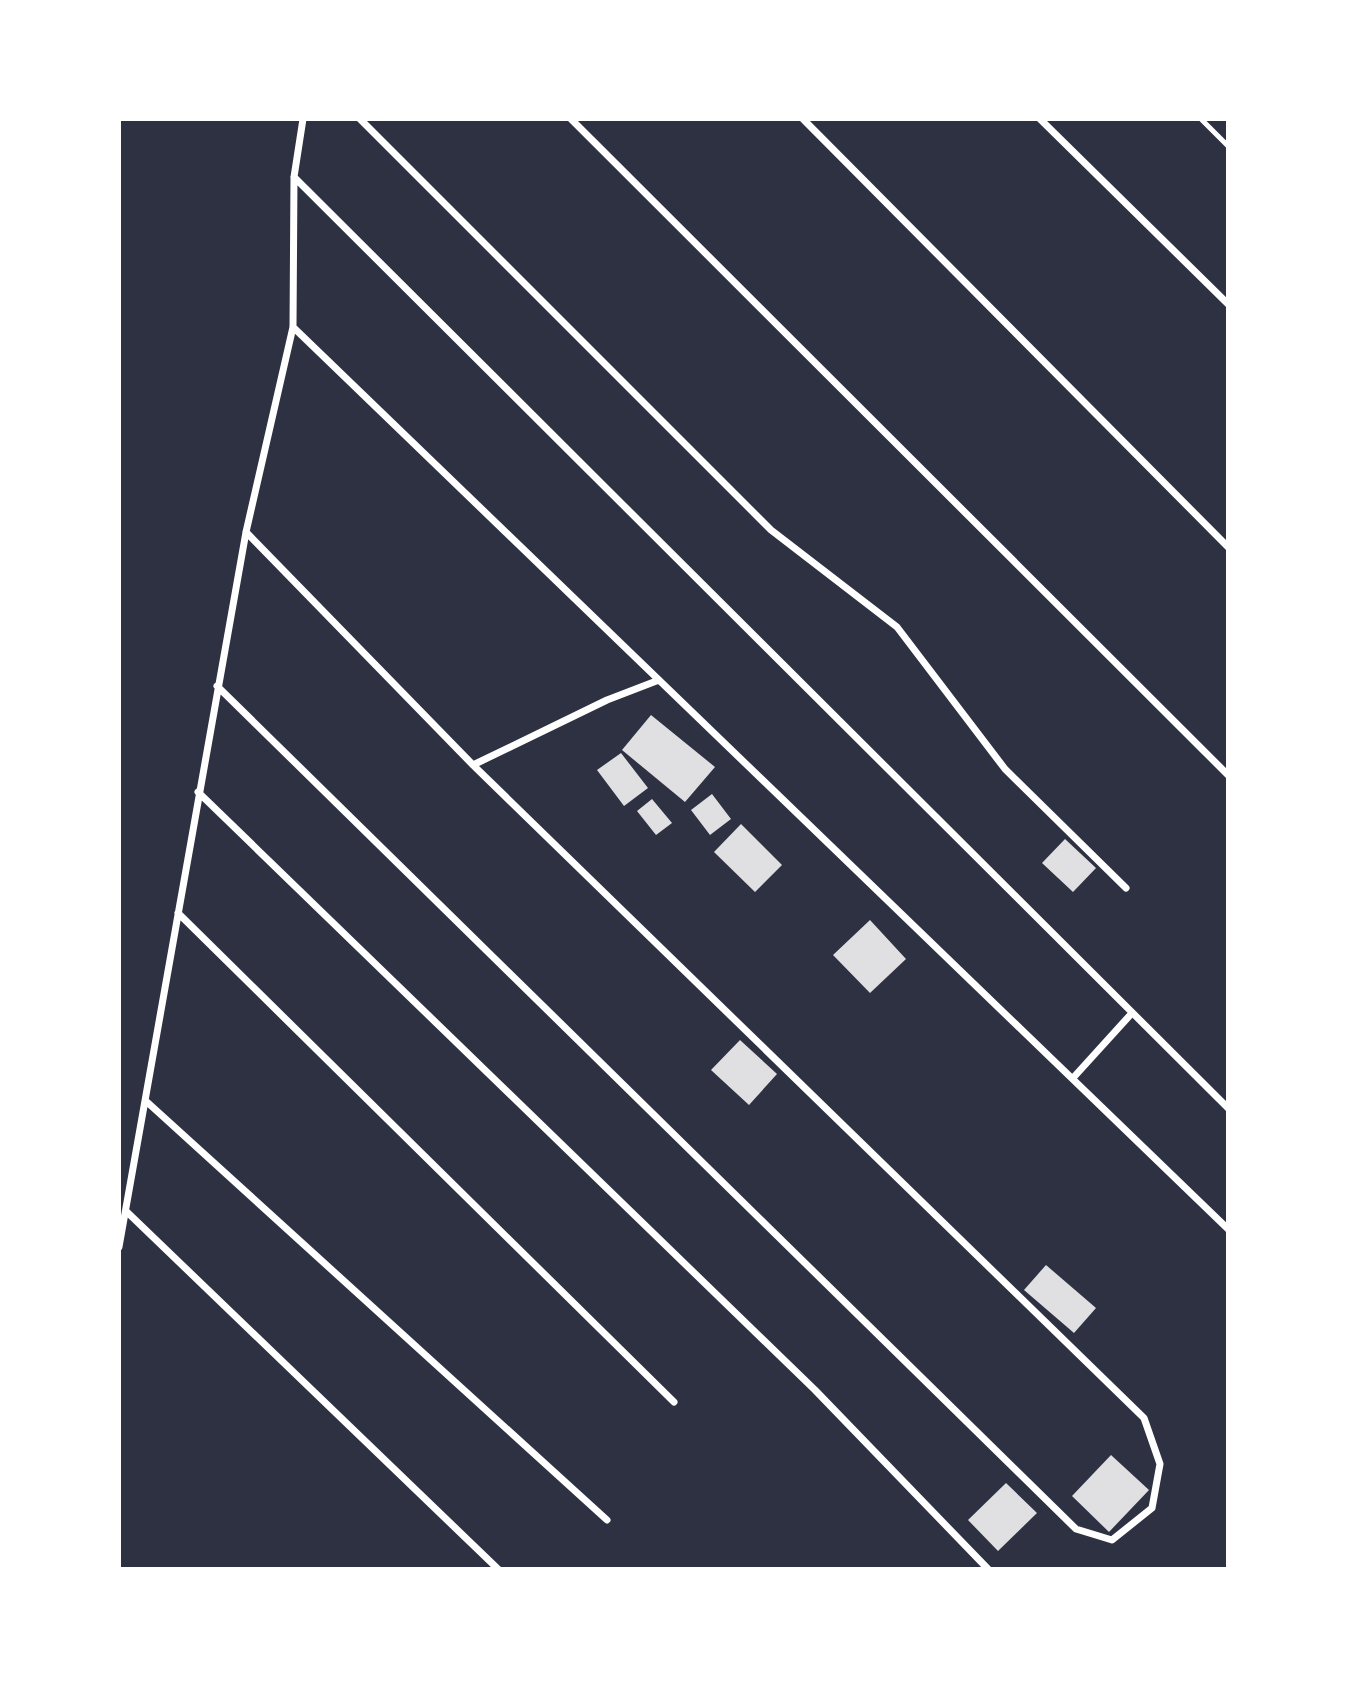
<svg xmlns="http://www.w3.org/2000/svg" width="1347" height="1688" font-family="Manrope,sans-serif">
  <style>
    .building { fill: #e0e0e3 }
    .lines { fill: none; stroke-linecap: round; stroke-linejoin: round }
    .service { stroke: #fff; stroke-width: 5 }
    .minor { stroke: #fff; stroke-width: 7 }
  </style>
  <rect width="100%" height="100%" fill="#2d3142"/>
  <path class="building" d="M651,715L715,767L685,802L622,750Z
    M621,753L648,788L624,806L597,770Z
    M712,794L731,819L710,835L691,810Z
    M652,799L672,823L656,835L637,811Z
    M741,824L782,865L755,892L714,852Z
    M1065,839L1096,868L1073,892L1042,863Z
    M870,920L906,959L870,993L833,955Z
    M740,1040L777,1074L749,1105L711,1070Z
    M1046,1265L1096,1308L1074,1333L1024,1290Z
    M1111,1455L1149,1490L1109,1532L1072,1496Z
    M1006,1483L1037,1513L998,1551L968,1520Z"/>
  <g class="lines">
    <path class="service" d="M1201,119L1228,146"/>
    <path class="minor" d="M360,119L771,530L897,627L1005,769L1126,888
      M571,119L1228,775
      M803,119L1228,547
      M1040,119L1228,304
      M294,177L1228,1108
      M293,327L1228,1229
      M217,686L1076,1529L1112,1540L1152,1508L1160,1464L1144,1418L473,765L246,532
      M473,765L607,700L659,680
      M198,792L815,1390L988,1569
      M178,913L674,1402
      M1073,1078L1132,1013
      M147,1102L607,1520
      M127,1212L498,1569
      M119,1247L246,532L293,327L294,177L303,119"/>
  </g>
  <rect width="1347" height="1688" fill="none" stroke="#ffffff" stroke-width="242"/>
</svg>
